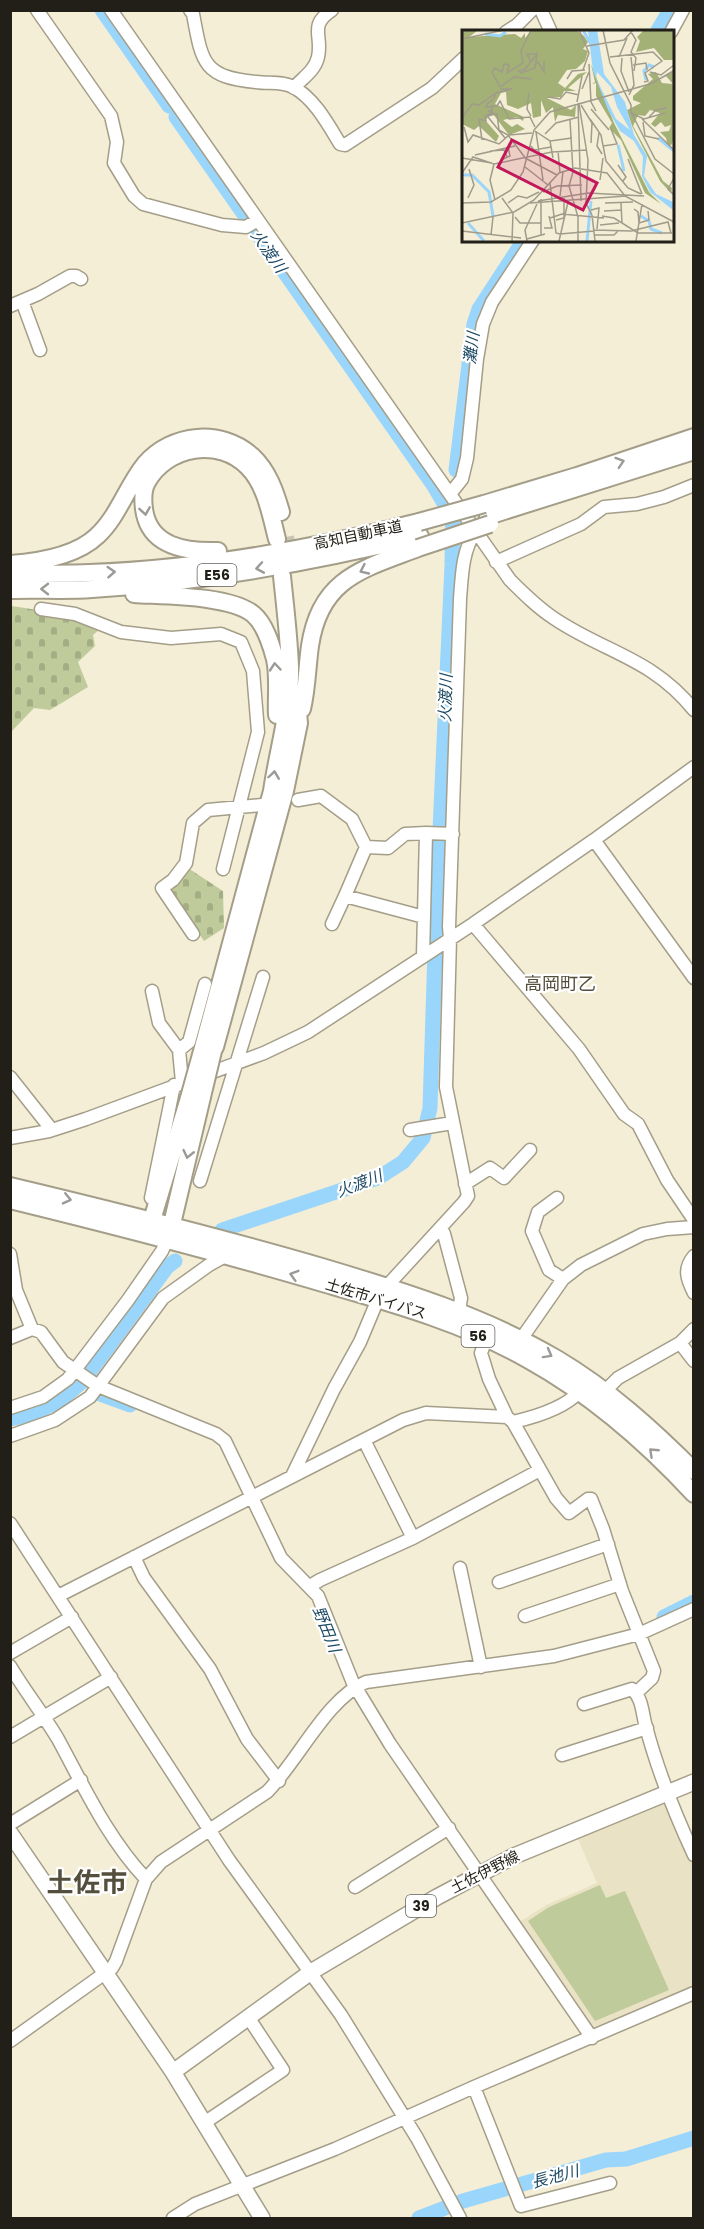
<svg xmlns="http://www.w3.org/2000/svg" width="704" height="2229" font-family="Poppins,'Noto Sans JP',sans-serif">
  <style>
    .built { fill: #eae2c4 }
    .grass { fill: #bfcb9a }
    .cemetery { fill: url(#cemetery-stones) }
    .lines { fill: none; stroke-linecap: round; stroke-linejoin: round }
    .river { stroke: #9ad5fb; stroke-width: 15 }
    .highway-tunnel { stroke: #cac5b1; stroke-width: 16; stroke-dasharray: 16 8; stroke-linecap: butt }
    .minor-casing { stroke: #a49e89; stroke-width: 15 }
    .major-casing { stroke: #a49e89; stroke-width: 18 }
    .highway-casing { stroke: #a49e89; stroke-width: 20 }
    .minor { stroke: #fff; stroke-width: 12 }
    .major { stroke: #fff; stroke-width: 15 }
    .highway { stroke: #fff; stroke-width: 16 }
    .highway-bridge-casing { stroke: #a49e89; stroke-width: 20; stroke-linecap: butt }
    .highway-bridge { stroke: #fff; stroke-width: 16 }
    .oneway { stroke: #9b9a97 }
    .labels { text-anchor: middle; stroke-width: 4.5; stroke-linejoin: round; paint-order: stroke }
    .shield { fill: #fff; stroke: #64625d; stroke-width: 1.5 }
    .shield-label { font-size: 14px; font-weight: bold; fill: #211f17 }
    .street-label { font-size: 15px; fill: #211f17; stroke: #fff }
    .water-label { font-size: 16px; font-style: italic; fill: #1c4963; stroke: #fff }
    .quarter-label { font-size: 18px; fill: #544f3c; stroke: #fff }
    .town-label { font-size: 27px; font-weight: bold; fill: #544f3c; stroke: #fff }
    .inset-river { fill: none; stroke: #9ad5fb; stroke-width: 3 }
    .inset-road { fill: none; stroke: #a09b8a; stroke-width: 1.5 }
    .view { fill: #c2185b; fill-opacity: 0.15; stroke: #c2185b; stroke-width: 3 }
    .inset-edge { fill: none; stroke: #211f17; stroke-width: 3 }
  </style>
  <defs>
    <pattern id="cemetery-stones" width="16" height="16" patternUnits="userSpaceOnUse" patternTransform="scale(1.5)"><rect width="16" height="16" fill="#bfcb9a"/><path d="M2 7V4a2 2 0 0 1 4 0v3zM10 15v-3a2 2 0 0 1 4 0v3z" fill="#a4ae84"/></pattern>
  </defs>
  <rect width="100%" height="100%" fill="#f4eed7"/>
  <path class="built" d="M663,1802L666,1804L693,1865V1988L595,2029L589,2025L518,1923L546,1905L597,1883L578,1839Z"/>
  <path class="grass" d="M600,1885L606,1898L625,1891L669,1990L595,2021L528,1921L549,1907Z"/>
  <path class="cemetery" d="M12,606L56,613L101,628L93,635L95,646L78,662L88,687L50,710L34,708L11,732Z
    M188,868L223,891L224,928L204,941L168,888Z"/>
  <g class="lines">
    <path class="river" d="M102,10L169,106
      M657,32L670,10
      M176,117L434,486L452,517
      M456,470L474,324L479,309L524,240
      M222,1230L378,1178L403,1162L423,1138L430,1108L436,918L452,565L453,508
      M100,1394L130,1405
      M10,1419L30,1415L59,1401L82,1382L167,1267L175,1261
      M664,1617L694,1602
      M419,2218L463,2201L606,2160L626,2159L694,2138"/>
    <path class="highway-tunnel" d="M286,537L293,573"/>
    <defs>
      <path id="minor" d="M37,10L111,116L117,142L114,163L134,196L143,204L222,225L246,227L258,220
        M111,10L510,580C524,594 538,608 555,619C606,653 652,658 694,710
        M190,10L193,14C202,63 203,77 256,82C269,84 281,81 293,87C314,98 328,124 340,144L345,145L432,88L464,58
        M541,10L551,32
        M506,32L517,25L532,10
        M671,32L683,10
        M294,88C302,78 315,71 318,57C323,35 308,26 332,10
        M22,301L40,350
        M10,306L38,294L70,276H76L81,279
        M450,494L462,479L467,458L477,359L483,324L492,302L533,240
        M496,562L581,524L604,507L637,504L664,497L694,485
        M41,609L75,614L121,632L171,638L221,634L241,642L253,671L258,732L223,869
        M298,800L321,796L352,819L366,847
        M594,840L694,978
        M424,917L345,896L366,847L388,848L405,834L426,833
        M332,924L345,896
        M473,924L579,1049L624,1114L638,1124L667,1180L694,1220
        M193,934L162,888L173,880L186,863L193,823L208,810L262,805
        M423,956L426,833L453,834
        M152,991L159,1023L179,1050
        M10,1077L52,1130
        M182,1082L179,1050L189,1042L205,984
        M410,1130L452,1123
        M10,1138L49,1131L86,1119L264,1053L308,1032L473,924L594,840L694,767
        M200,1181L263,977
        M465,1184L490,1168L504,1178L530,1150
        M151,1198L174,1085
        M557,1198L538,1212L532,1231L549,1270L563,1279
        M441,1228L444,1234L461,1298L459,1311
        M10,1254L16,1290L32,1329
        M694,1256C683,1269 687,1279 694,1293
        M10,1338L32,1329L41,1332L63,1362L98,1386L216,1434L225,1441L281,1558L318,1596L353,1683L390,1744L592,2038
        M486,1339L481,1353L489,1379L507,1417
        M680,1343L694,1361
        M517,1345L563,1279L581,1265L643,1234L667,1229L694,1227
        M605,1391L618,1378L680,1343L694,1329
        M10,1408L43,1397L68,1379L128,1300L162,1251L167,1240
        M513,1422C535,1417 565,1408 580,1391
        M10,1436L55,1420L90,1397L163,1298L209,1265L227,1255
        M292,1476L334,1389L360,1342L378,1299L387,1286L464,1202L468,1196L446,1087L450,938L449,927L460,599C462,575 462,552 475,532
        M10,1523L229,1860L341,2015L417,2138L460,2218
        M413,1538L540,1470
        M134,1557L144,1578L210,1669L247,1739L279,1781
        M460,1568L481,1667
        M499,1582L608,1544
        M310,1586L320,1580L413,1538L364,1440
        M58,1596L403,1420L426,1413L507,1417L513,1422L556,1498L569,1513L588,1499H591L603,1529L622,1591L654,1671L652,1678L636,1693
        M525,1616L620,1584
        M10,1653L72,1617
        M10,1666C25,1691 43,1714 58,1739C84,1787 108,1839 146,1879
        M584,1704L632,1689C642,1698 642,1711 645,1723C657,1769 674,1812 694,1855
        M10,1737L111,1677
        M562,1755L647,1728
        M10,1824L81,1780
        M355,1887L449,1828
        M10,2041L112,1968L116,1961L146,1879L161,1862L267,1792C298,1761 327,1698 366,1682L554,1656L639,1634L694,1609
        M474,2087L521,2206L610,2183
        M204,2123L283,2070L248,2017
        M173,2218L195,2204L335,2149L474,2087L694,1993"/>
      <path id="major" d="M10,1833L173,2072L262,2218
        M173,2072L311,1972L437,1897L514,1856L694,1782"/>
      <path id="highway" d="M484,504L577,476L694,437
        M488,516L694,451
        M218,551C186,552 149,547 144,509C143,501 143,489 147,482C167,446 219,437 248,467C266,485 271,516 277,539
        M10,564C38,562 76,556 97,536C118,517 127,486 145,464C172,433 221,428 252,456C268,471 275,491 281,512
        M10,574C36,574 63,574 89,573C199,569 312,549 419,522
        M10,590C38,589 65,591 92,589C203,582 313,562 420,536
        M134,594C164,596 229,595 253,614C265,624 271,644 275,659C279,677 276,698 277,715
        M302,709C307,688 307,667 310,646C320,578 363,569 418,548
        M215,1047L285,791L299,723L296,693
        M201,1055L272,791C278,750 291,708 290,668C289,637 285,606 282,576
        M189,1098L152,1220L160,1238L172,1224L202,1097
        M10,1186C115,1211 219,1237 322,1267C403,1291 484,1316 557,1359C609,1390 652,1429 694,1471
        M10,1200C116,1226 221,1253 326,1284C395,1304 466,1324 529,1360C592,1395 645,1441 694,1494"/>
    </defs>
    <use href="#minor" class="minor-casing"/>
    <use href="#major" class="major-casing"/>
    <use href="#highway" class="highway-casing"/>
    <use href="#minor" class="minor"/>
    <use href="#major" class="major"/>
    <use href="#highway" class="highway"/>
    <defs>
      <path id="highway-bridge" d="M419,522L484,504
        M418,548L490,524
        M202,1097L213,1051
        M189,1098L201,1055"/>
    </defs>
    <use href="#highway-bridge" class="highway-bridge-casing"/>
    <use href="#highway-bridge" class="highway-bridge"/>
  </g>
  <defs><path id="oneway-chevron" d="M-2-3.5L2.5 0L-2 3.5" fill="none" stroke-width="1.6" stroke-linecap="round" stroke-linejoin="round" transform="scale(1.5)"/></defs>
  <g class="oneway">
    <use href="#oneway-chevron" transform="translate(620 462) rotate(-18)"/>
    <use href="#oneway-chevron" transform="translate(145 511) rotate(81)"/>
    <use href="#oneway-chevron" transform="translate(260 568) rotate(170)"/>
    <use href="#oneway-chevron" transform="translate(364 570) rotate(155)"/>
    <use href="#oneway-chevron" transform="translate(111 572) rotate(-4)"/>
    <use href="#oneway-chevron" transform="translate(45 589) rotate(180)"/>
    <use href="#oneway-chevron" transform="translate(275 667) rotate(-95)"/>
    <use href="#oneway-chevron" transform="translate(274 775) rotate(-82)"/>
    <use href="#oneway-chevron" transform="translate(188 1154) rotate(103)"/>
    <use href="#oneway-chevron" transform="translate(67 1199) rotate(13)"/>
    <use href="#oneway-chevron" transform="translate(294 1275) rotate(-164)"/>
    <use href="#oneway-chevron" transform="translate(548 1354) rotate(29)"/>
    <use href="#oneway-chevron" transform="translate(653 1452) rotate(-137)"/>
  </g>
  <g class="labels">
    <g class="shield">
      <rect x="197.5" y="564" width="39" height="22" rx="4.5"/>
      <rect x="461.5" y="1325" width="33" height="22" rx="4.5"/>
      <rect x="406" y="1895" width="30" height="22" rx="4.5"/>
    </g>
    <g class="shield-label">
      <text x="217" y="580">E56</text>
      <text x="478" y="1341">56</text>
      <text x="421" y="1911">39</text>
    </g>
    <g class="street-label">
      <text transform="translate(358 535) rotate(-12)" y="5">高知自動車道</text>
      <text transform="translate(376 1299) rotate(17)" y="5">土佐市バイパス</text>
      <text transform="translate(485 1872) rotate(-27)" y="5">土佐伊野線</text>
    </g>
    <g class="water-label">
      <text transform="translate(269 251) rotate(55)" y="6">火渡川</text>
      <text transform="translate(471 348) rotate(-83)" y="6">灘川</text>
      <text transform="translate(445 698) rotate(-88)" y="6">火渡川</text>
      <text transform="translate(359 1183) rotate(-21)" y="6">火渡川</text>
      <text transform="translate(327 1629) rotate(68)" y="6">野田川</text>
      <text transform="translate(555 2176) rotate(-15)" y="6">長池川</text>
    </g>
    <g class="quarter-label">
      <text x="560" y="990">高岡町乙</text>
    </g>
    <g class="town-label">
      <text x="87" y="1892">土佐市</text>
    </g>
  </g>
  <g transform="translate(462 30)">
    <rect width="212" height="212" fill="#f4eed7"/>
    <path d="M0,0H41L15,1L7,7L53,4L59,8L63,3V8L70,0H114L122,6L126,12L121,19L126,21L123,31L114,39L105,40L96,53L103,58L116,44L125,42L106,58L114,61H102L99,67L85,68L109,80L114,75L113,87L96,85L93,92L91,77L84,83L79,70V86L71,88L69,73L56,79L45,75L44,62L39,63L33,74L62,87L61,91L55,87L41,90L50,97L55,94L63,99L47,105L31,84L23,90L37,106L34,112L17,96L12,100L0,94ZM182,0H211V30H202L192,18L174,22L178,11L175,7ZM129,34L152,93L187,162L199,174L183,163L159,110L147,98L150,93L134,66V53L130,54L133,52ZM211,40V110L210,114L206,117L204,108L198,102L207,101L209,95L203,97L199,92L193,97L189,94L198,83L188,80L183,86L176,85L171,96L201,151L210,158L209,163L198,151L170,96L165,80L179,73L171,70V66L191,49L186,44L194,42L200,53L211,54L203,45Z" fill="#a3b076"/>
    <path d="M126,0H135L142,44L163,72L172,105L185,126L182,146L194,164L211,172V180L188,162L180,146L181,127L172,111L158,101L146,80L131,41ZM135,42L149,57L155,77L168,100L154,89L134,48Z" fill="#9ad5fb" fill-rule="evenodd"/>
    <path class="inset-river" d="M121,0L130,16M23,4L38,6L44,2M184,50L182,41L187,35L192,37M196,108L212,121M156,115L162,141M0,145H10L27,162L31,186M179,186L187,191L189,199L200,203M6,193L22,211M125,211L129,171"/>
    <path class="inset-road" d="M117,0L127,23L121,40M141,0L148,33L169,75V83L182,89L203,83M168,0L174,10L169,22L174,28L172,41M0,9L42,0M125,16L162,10L171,0M75,24L73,38L59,43L57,41L63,39ZM148,27L191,22L200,31L183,43L186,51L182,52M157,27L165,8M160,28L159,41L167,62M69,32L65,24H75M127,34L129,72L134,81M73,35L76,32L82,42V31M171,35L184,33L185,40M188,42L199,45L212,35M105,49L110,41L123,40M38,57L30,42L33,38L40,42L42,34L47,35L45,43L61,33L59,21L69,0M38,57L52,47L70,49M120,59L127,42M67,63L65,79L69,86M33,64L32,69L25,74L24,77L35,76L38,71L47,89L68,87L73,97M167,65L172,55L169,27M86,67L98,69L104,62L117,65M115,72L120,46M116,73L119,171M117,74L126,130L124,173L130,185M119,75L130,93L129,113M129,79L147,100M170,84L193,129L212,144M23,86L35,84L37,100L46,105L64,129M26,87L43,108M187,87L194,80L205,78M0,88L10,74L17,75L34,63L50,59H38M128,89L139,105L144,131L166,158L179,164M180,89L212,120M108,90L111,142L107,156L116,187V211M181,92L183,106L197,109M2,97L6,112L11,105L37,114L47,105L70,103M73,101L88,111L91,128M74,102L81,150M137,103L135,116L140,124M83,104L94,93L117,87M20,110L17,89L24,91L23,86L31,83L26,81H30V75M88,111L110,108M69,116L72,120L89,117M141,116L155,114L149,99M28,121L42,120L45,127M96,121L98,143M13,125L53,116M0,128L30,133M65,129L95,145M166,129L180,164M39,130L48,126L46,116M32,134L28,150L33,170M156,135L164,147L161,151M63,137L86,155M0,143L11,127L32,134L90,122L125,120M212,148L206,159L212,165M138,150L141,128M88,153L94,203L98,204M81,162L95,156L120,155M98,166L101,142M6,168L12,155L7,139M40,168L51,183L50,211M76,171L126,163L182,166M0,173L29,172L49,160L61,142L72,100L88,82L188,54L212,41M46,173L56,166L65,168L77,162M68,173L164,166M143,173L171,172M159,173L160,193M172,179L176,182L177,193L187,190L186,181M129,180L137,178L135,199M142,181L160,180M130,185L133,211M140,186L152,188L176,203H210M53,187L58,193H79M88,188L100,184L142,188M94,190L102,188V168M0,193L52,182L72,170L97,143L113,138L145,143L163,166L212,192M138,195L157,193M82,198H90L87,186M132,200L169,201L206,192L209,203M0,201L59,208M98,204L132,201M29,205L31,187M79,205V169M133,205H152L156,201M65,209L83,204M65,211L63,200L75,174M97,211L106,172M174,211L180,174"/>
    <path class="view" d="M50,110L135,153L121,180L36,137Z"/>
    <rect width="212" height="212" class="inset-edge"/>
  </g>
  <rect width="704" height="2229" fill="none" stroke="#211f17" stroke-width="24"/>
</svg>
